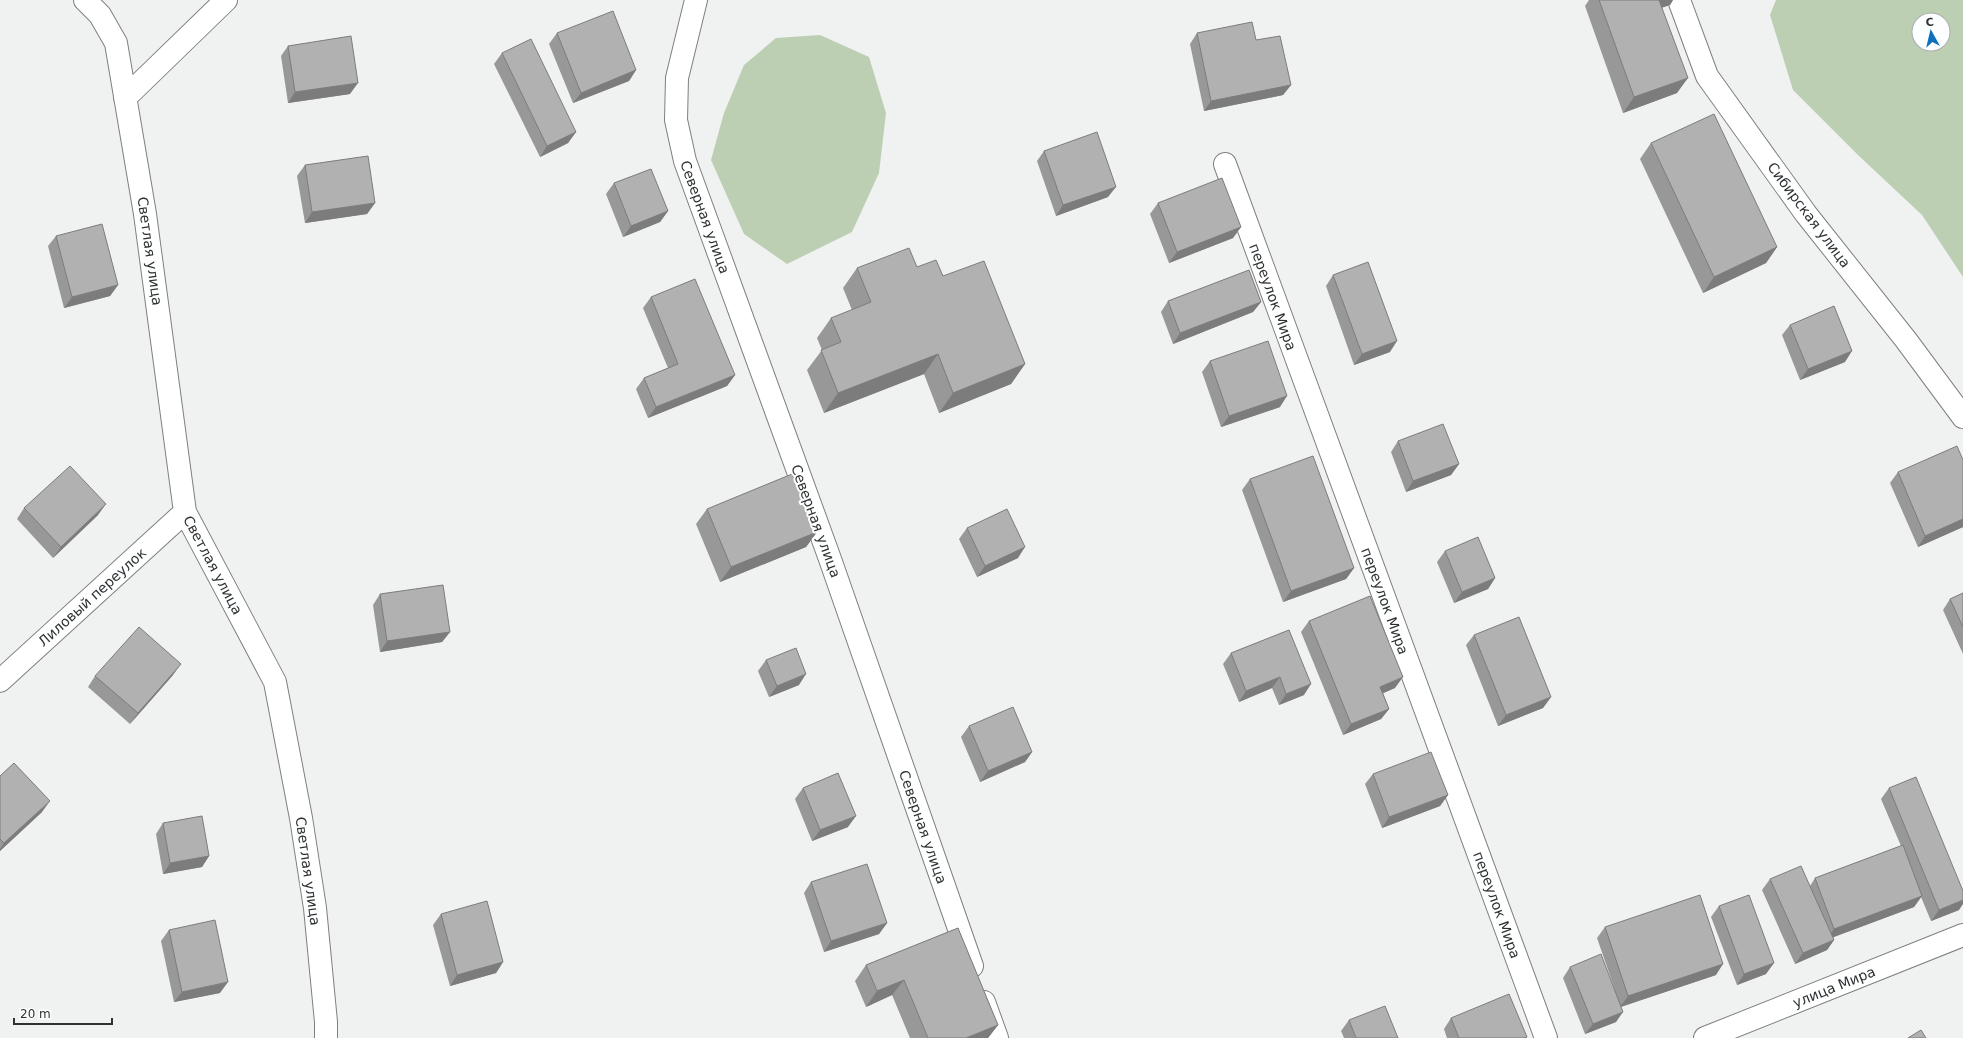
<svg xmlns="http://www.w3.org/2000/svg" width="1963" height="1038" font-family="'DejaVu Sans',sans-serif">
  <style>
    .green { fill: #bdcfb3; fill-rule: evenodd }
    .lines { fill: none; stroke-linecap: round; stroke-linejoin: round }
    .street-casing { stroke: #7e7f7f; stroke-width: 24 }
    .street { stroke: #fff; stroke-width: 22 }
    .wall { fill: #999898 }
    .shaded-wall { fill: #7d7c7c }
    .building { fill: #b2b1b1; stroke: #7d7c7c }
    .labels { text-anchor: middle; stroke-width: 4; stroke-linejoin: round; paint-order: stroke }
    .street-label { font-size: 14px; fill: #2f3030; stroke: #fdfeff }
  </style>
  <rect width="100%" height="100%" fill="#f0f1f1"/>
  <path class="green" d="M1776,0H1963V277L1922,215L1858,155L1793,90L1770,15ZM1919,20H1943V44H1919Z
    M820,35L869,57L886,113L879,173L852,232L787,264L744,234L711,160L724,113L744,65L776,38Z"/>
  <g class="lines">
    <defs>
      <path id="street" d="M85,0L100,15L116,43L145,214L185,512L275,682L301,818L315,908L326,1022V1038
        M696,0L677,78L676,120L685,161L830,559L972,966
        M1679,0L1707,76L1806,214L1906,340L1963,417
        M125,98L226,0
        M1225,164L1546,1038
        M0,681L185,512
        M984,1002L997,1038
        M1705,1038L1963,935"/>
    </defs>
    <use href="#street" class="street-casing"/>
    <use href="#street" class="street"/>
  </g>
  <path class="wall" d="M1589,0H1673L1670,5L1662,7L1677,93L1623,113L1585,6Z
    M557,33L636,70L629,81L573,103L549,44Z
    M1197,33L1256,40L1291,85L1283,95L1204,111L1190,44Z
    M288,46L350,94L288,103L281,56Z
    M502,53L576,132L568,143L540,157L494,64Z
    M1651,143L1777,247L1766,263L1703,293L1640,159Z
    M1044,151L1108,197L1056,216L1037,161Z
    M305,165L375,203L367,214L305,223L297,176Z
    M614,183L668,211L660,222L623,237L606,194Z
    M1158,203L1241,227L1233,238L1169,263L1150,214Z
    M56,236L118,285L110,296L64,308L48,246Z
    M917,267L943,276L1025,364L1011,384L939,413L924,374L824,413L807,370L822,350L817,338L831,318L852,310L843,288L857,268Z
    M1333,275L1390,352L1354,365L1326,286Z
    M651,297L735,375L727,386L648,418L636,389L644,378L668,368L643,308Z
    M1168,301L1261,302L1253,312L1173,344L1161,312Z
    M1790,325L1845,362L1800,380L1782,335Z
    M1210,361L1280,407L1221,427L1202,372Z
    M1398,441L1459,464L1451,475L1406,492L1391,452Z
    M1963,460V527L1918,547L1890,483L1898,472Z
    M1250,479L1354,568L1346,579L1283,602L1242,490Z
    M24,508L98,515L53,558L17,519Z
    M707,509L817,532L806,547L720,582L696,524Z
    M967,528L1018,558L977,577L959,539Z
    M1445,551L1495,578L1488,589L1454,603L1437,562Z
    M1963,593V654L1943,610L1950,599Z
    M380,594L450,632L442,642L380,652L373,605Z
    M1309,621L1395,688L1383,693L1389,709L1381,719L1343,735L1301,632Z
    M1289,630L1304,695L1279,705L1272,688L1239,702L1223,664L1231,653Z
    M1474,635L1551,697L1543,708L1498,726L1466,645Z
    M766,660L799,685L769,697L758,671Z
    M173,675L130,724L88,687L95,676Z
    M969,726L1032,752L1025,762L980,782L961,737Z
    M1373,774L1448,795L1440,806L1382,828L1365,784Z
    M0,776L42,812L0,851Z
    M803,788L848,827L812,841L795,799Z
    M1889,788L1959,910L1931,921L1921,897L1914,907L1833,937L1834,940L1827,950L1795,964L1762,890L1770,879L1810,886L1815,878L1901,846L1881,799Z
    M163,823L209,856L202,867L163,874L156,834Z
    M811,882L887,923L879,934L824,952L804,893Z
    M1719,906L1766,974L1737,985L1711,917Z
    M441,914L503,962L496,973L450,986L433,925Z
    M1605,927L1716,975L1621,1007L1616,1022L1585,1034L1563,978L1570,967L1615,990L1597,938Z
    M958,928L998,1025L988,1038H910L892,995L866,1007L855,981L866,965Z
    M169,930L220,993L174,1002L161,941Z
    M1451,1018L1527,1037L1526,1038H1447L1444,1029Z
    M1349,1020L1398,1038H1344L1341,1031Z"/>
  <path class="shaded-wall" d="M1656,0H1673L1670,5L1647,13Z
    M636,70L629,81L573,103L581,93Z
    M1688,78L1677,93L1623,113L1634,97Z
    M358,83L350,94L288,103L295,92Z
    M1291,85L1283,95L1204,111L1211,101Z
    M576,132L568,143L540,157L547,146Z
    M1116,187L1108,197L1056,216L1063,205Z
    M375,203L367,214L305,223L312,212Z
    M668,211L660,222L623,237L631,226Z
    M1241,227L1233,238L1169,263L1177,252Z
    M1777,247L1766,263L1703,293L1714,277Z
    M118,285L110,296L64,308L72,297Z
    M1261,302L1253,312L1173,344L1180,333Z
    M1397,341L1390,352L1354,365L1362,354Z
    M1852,351L1845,362L1800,380L1808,369Z
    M938,354L924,374L824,413L838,393Z
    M1025,364L1011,384L939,413L953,393Z
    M735,375L727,386L648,418L656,407Z
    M1287,396L1280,407L1221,427L1229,416Z
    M1459,464L1451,475L1406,492L1413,481Z
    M106,504L98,515L53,558L61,547Z
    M1963,519V527L1918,547L1925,536Z
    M817,532L806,547L720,582L731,567Z
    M1025,547L1018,558L977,577L985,566Z
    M1354,568L1346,579L1283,602L1291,591Z
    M1495,578L1488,589L1454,603L1462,592Z
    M450,632L442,642L380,652L387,641Z
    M181,664L173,675L130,724L138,713Z
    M806,674L799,685L769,697L777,686Z
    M1280,677L1272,688L1239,702L1246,691Z
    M1403,677L1395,688L1372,698L1380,687Z
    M1311,684L1304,695L1279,705L1286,694Z
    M1551,697L1543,708L1498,726L1506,715Z
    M1389,709L1381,719L1343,735L1351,724Z
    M1032,752L1025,762L980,782L988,771Z
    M1448,795L1440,806L1382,828L1389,817Z
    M50,801L42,812L0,851V849L4,843Z
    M856,816L848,827L812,841L820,830Z
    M209,856L202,867L163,874L170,863Z
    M1922,896L1914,907L1826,940L1834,929Z
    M1963,900V904L1959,910L1931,921L1939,910Z
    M887,923L879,934L824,952L831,941Z
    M1834,940L1827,950L1795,964L1803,953Z
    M503,962L496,973L450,986L457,975Z
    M1774,963L1766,974L1737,985L1744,974Z
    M1723,964L1716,975L1620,1007L1628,996Z
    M904,980L892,995L866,1007L877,991Z
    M228,982L220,993L174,1002L182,992Z
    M1623,1012L1616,1022L1585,1034L1593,1024Z
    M998,1025L988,1038H966Z"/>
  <path class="building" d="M1599,0H1659L1688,78L1634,97Z
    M613,11L636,70L581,93L557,33Z
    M1252,22L1256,40L1280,36L1291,85L1211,101L1197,33Z
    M351,36L358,83L295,92L288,46Z
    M531,39L576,132L547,146L502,53Z
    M1714,114L1777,247L1714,277L1651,143Z
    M1097,132L1116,187L1063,205L1044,151Z
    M368,156L375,203L312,212L305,165Z
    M651,169L668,211L631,226L614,183Z
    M1222,178L1241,227L1177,252L1158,203Z
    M102,224L118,285L72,297L56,236Z
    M909,248L917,267L936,260L943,276L984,261L1025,364L953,393L938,354L838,393L821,350L841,342L831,318L871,302L857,268Z
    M1368,262L1397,341L1362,354L1333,275Z
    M1249,270L1261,302L1180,333L1168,301Z
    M695,279L735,375L656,407L644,378L678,364L651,297Z
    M1834,306L1852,351L1808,369L1790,325Z
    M1268,341L1287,396L1229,416L1210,361Z
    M1443,424L1459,464L1413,481L1398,441Z
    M1957,446L1963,460V519L1925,536L1898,472Z
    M1313,456L1354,568L1291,591L1250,479Z
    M70,466L106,504L61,547L24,508Z
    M792,474L817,532L731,567L707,509Z
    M1007,509L1025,547L985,566L967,528Z
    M1478,537L1495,578L1462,592L1445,551Z
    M443,585L450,632L387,641L380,594Z
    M1963,593V627L1950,599Z
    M1370,596L1403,677L1380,687L1389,709L1351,724L1309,621Z
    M1519,617L1551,697L1506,715L1474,635Z
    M139,627L181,664L138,713L95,676Z
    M1289,630L1311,684L1286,694L1280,677L1246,691L1231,653Z
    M796,648L806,674L777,686L766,660Z
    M1013,707L1032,752L988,771L969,726Z
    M1431,752L1448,795L1389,817L1373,774Z
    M14,763L50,801L4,843L0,839V776Z
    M838,773L856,816L820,830L803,788Z
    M1916,777L1963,891V900L1939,910L1889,788Z
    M202,816L209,856L170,863L163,823Z
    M1903,845L1922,896L1834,929L1815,878Z
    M867,864L887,923L831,941L811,882Z
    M1801,866L1834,940L1803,953L1770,879Z
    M1700,895L1723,964L1628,996L1605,927Z
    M1749,895L1774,963L1744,974L1719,906Z
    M487,901L503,962L457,975L441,914Z
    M215,920L228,982L182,992L169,930Z
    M958,928L998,1025L966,1038H928L904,980L877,991L866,965Z
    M1601,954L1623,1012L1593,1024L1570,967Z
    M1509,994L1527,1037L1524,1038H1459L1451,1018Z
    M1385,1006L1398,1038H1356L1349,1020Z
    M1921,1030L1926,1038H1908Z"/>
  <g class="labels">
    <g class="street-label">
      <text transform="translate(1809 215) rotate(53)" y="5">Сибирская улица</text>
      <text transform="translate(705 217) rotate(70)" y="5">Северная улица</text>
      <text transform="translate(150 251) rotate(82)" y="5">Светлая улица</text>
      <text transform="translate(1273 297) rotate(70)" y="5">переулок Мира</text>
      <text transform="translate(816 521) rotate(70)" y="5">Северная улица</text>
      <text transform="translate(213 565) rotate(62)" y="5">Светлая улица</text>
      <text transform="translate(92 597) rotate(-42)" y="5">Лиловый переулок</text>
      <text transform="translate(1385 601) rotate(70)" y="5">переулок Мира</text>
      <text transform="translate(923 827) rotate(71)" y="5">Северная улица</text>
      <text transform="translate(308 871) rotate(82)" y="5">Светлая улица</text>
      <text transform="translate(1497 905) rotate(70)" y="5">переулок Мира</text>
      <text transform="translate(1834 987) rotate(-22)" y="5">улица Мира</text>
    </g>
  </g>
  <g transform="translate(1931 32) rotate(352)"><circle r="19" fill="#fdfeff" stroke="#abacac"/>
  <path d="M0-3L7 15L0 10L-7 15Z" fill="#0f6fbc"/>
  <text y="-6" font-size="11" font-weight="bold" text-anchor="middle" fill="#2f3030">С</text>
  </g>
  <path d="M14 1018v6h98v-6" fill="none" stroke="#2f3030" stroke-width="2"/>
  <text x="20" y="1018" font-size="12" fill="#2f3030" stroke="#fdfeff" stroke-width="3" paint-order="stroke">20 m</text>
</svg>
